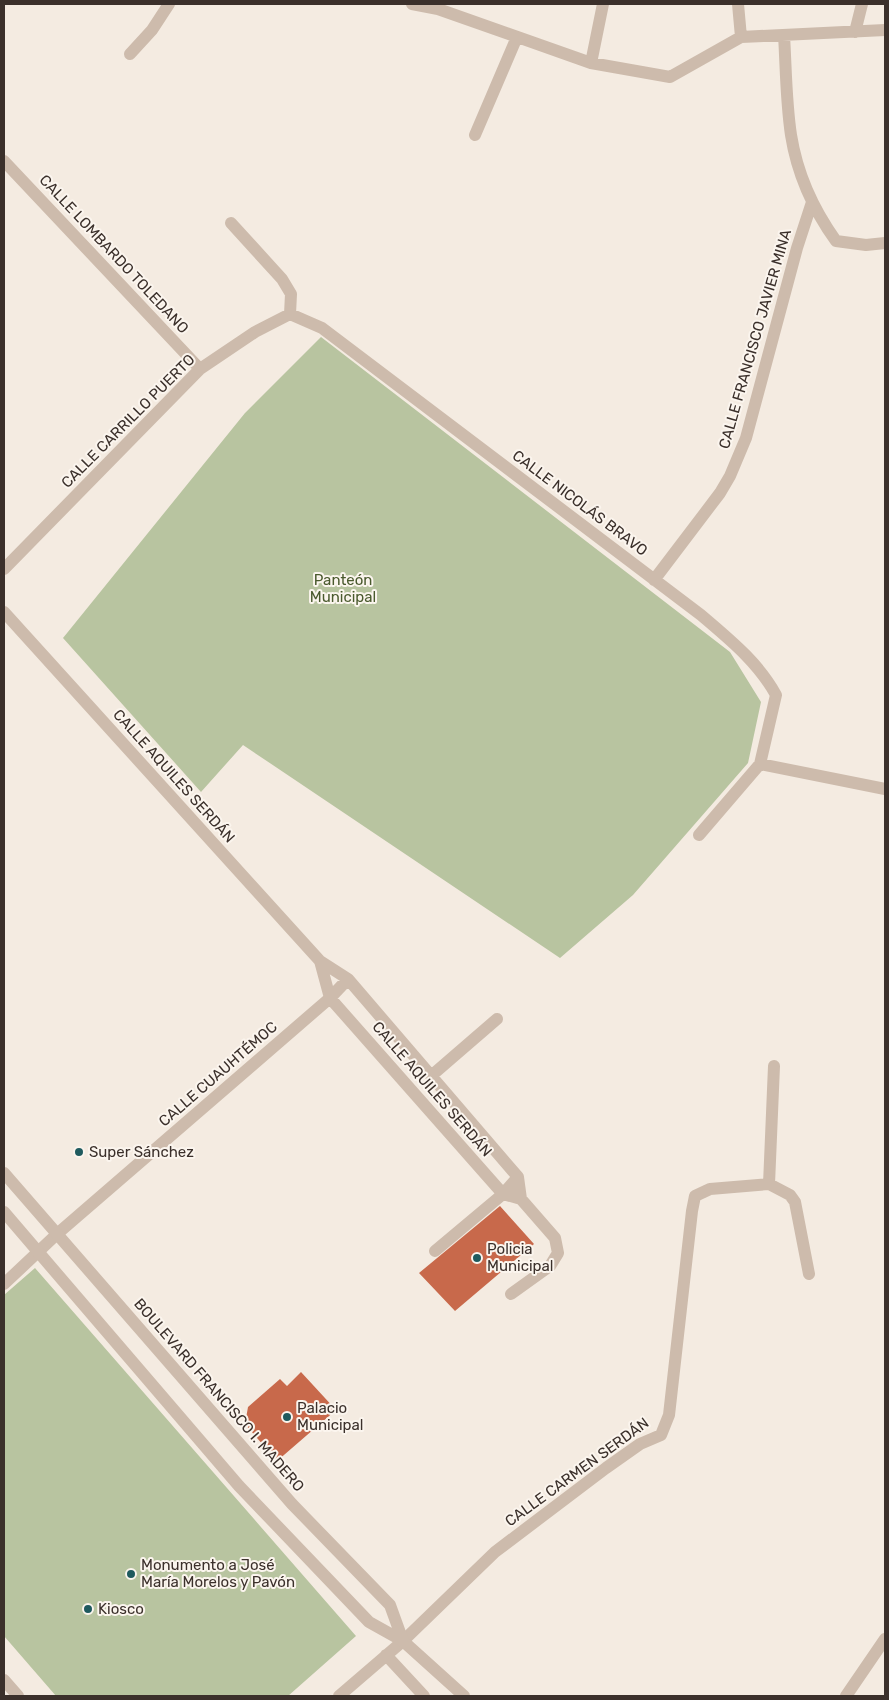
<svg xmlns="http://www.w3.org/2000/svg" width="889" height="1700" font-family="Rubik,sans-serif">
  <style>
    .green { fill: #b8c4a0 }
    .building { fill: #c8694b }
    .lines { fill: none; stroke-linecap: round; stroke-linejoin: round }
    .minor { stroke: #cdbbac; stroke-width: 12 }
    .tertiary { stroke: #cdbbac; stroke-width: 12 }
    .poi-dot { fill: #1f5a5e; stroke: #fbf5ee; stroke-width: 2 }
    .labels { text-anchor: middle; stroke-width: 4; stroke-linejoin: round; paint-order: stroke }
    .street-label { font-size: 15px; fill: #3b302b; stroke: #fbf5ee }
    .park-label { font-size: 15px; fill: #4a5a2e; stroke: #fbf5ee }
    .poi-label { font-size: 15px; fill: #3b302b; stroke: #fbf5ee; text-anchor: start }
  </style>
  <rect width="100%" height="100%" fill="#f4ebe1"/>
  <path class="green" d="M321,337L730,652L761,702L748,763L633,895L560,958L243,745L201,792L63,638L245,413Z
    M35,1268L356,1636L288,1696H56L4,1636V1295Z"/>
  <path class="building" d="M500,1206L534,1244L455,1311L419,1273Z
    M301,1372L336,1410L277,1461L245,1424L248,1407L280,1379L287,1386Z"/>
  <g class="lines">
    <path class="minor" d="M412,4L438,9L591,63L670,77L741,37L885,30
      M738,4L741,37
      M855,32L862,4
      M784,35C786,68 786,102 791,135C797,173 813,209 836,241L866,245L885,243
      M130,54L152,30L169,4
      M591,63L603,4
      M475,135L517,37
      M4,161L200,369
      M231,223L282,279L291,294L290,314
      M290,314L322,328L701,615C729,639 758,662 776,695L760,764
      M4,569L200,369L255,332L290,314
      M654,580L720,493L730,476L746,438L797,248L812,202
      M4,612L320,961L348,979L518,1177L521,1199
      M699,835L760,764L885,789
      M320,961L330,998L503,1194L521,1199L555,1238L558,1253L550,1266L511,1294
      M431,1076L497,1019
      M769,1184L774,1066
      M435,1251L503,1194L518,1177
      M4,1284L57,1234L330,998L348,979
      M386,1655L424,1696
      M4,1680L18,1696
      M339,1696L403,1641L495,1552L606,1468L640,1444L661,1435L669,1415L692,1211L695,1196L710,1189L769,1184L790,1195L795,1202L809,1274
      M846,1696L885,1639"/>
    <path class="tertiary" d="M4,1173L292,1504L390,1605L403,1641
      M4,1212L239,1486L369,1622L403,1641L464,1696"/>
  </g>
  <g class="poi-dot">
    <circle cx="79" cy="1152" r="5"/>
    <circle cx="477" cy="1258" r="5"/>
    <circle cx="287" cy="1417" r="5"/>
    <circle cx="131" cy="1574" r="5"/>
    <circle cx="88" cy="1609" r="5"/>
  </g>
  <g class="labels">
    <g class="street-label">
      <text transform="translate(114 254) rotate(47)" y="5">CALLE LOMBARDO TOLEDANO</text>
      <text transform="translate(755 339) rotate(-74)" y="5">CALLE FRANCISCO JAVIER MINA</text>
      <text transform="translate(128 421) rotate(-45)" y="5">CALLE CARRILLO PUERTO</text>
      <text transform="translate(580 503) rotate(37)" y="5">CALLE NICOLÁS BRAVO</text>
      <text transform="translate(174 776) rotate(48)" y="5">CALLE AQUILES SERDÁN</text>
      <text transform="translate(218 1074) rotate(-41)" y="5">CALLE CUAUHTÉMOC</text>
      <text transform="translate(432 1089) rotate(49)" y="5">CALLE AQUILES SERDÁN</text>
      <text transform="translate(219 1395) rotate(49)" y="5">BOULEVARD FRANCISCO I. MADERO</text>
      <text transform="translate(577 1472) rotate(-36)" y="5">CALLE CARMEN SERDÁN</text>
    </g>
    <g class="park-label">
      <text x="343" y="585">Panteón<tspan x="343" dy="17">Municipal</tspan></text>
    </g>
    <g class="poi-label">
      <text x="89" y="1157">Super Sánchez</text>
      <text x="487" y="1254">Policia<tspan x="487" dy="17">Municipal</tspan></text>
      <text x="297" y="1413">Palacio<tspan x="297" dy="17">Municipal</tspan></text>
      <text x="141" y="1570">Monumento a José<tspan x="141" dy="17">María Morelos y Pavón</tspan></text>
      <text x="98" y="1614">Kiosco</text>
    </g>
  </g>
  <rect width="889" height="1700" fill="none" stroke="#3b302b" stroke-width="10"/>
</svg>
